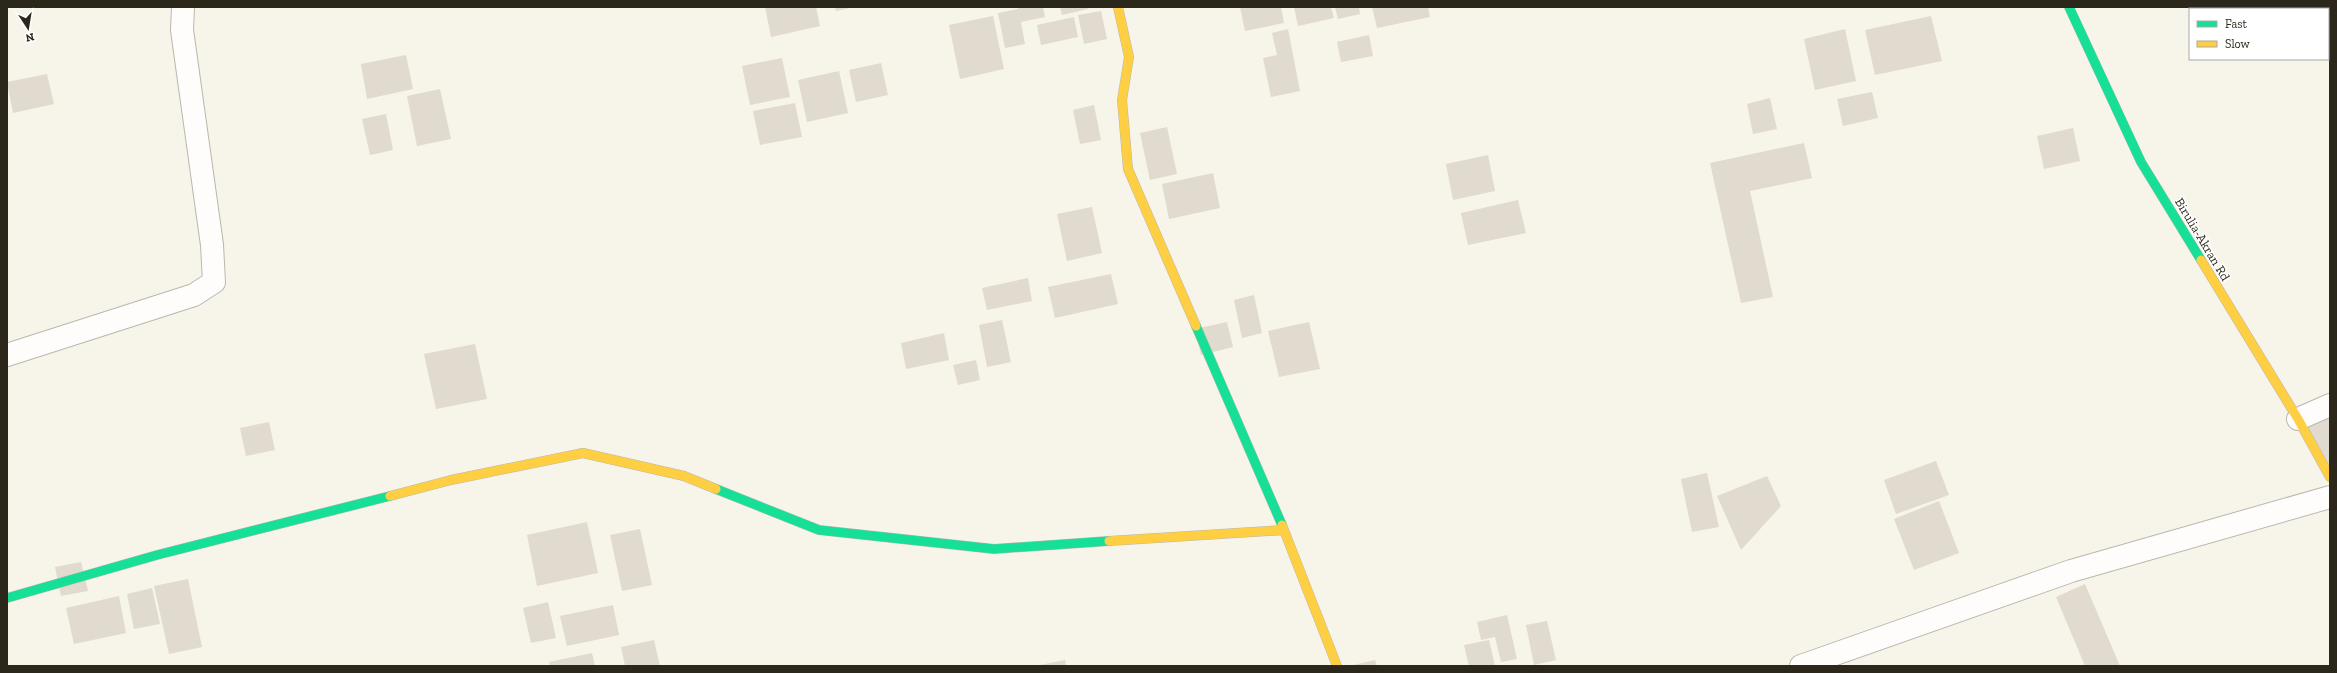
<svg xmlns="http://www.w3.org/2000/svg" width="2337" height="673" font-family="'Zilla Slab',serif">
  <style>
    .building { fill: #e1dacf }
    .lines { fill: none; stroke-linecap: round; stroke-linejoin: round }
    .street-casing { stroke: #bab8ad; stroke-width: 24 }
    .fast-casing { stroke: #bab8ad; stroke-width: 10 }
    .slow-casing { stroke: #bab8ad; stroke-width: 10 }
    .street { stroke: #fefdfc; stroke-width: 22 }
    .fast { stroke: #16e098; stroke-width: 9 }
    .slow { stroke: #ffcf43; stroke-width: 9 }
    .labels { text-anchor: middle; stroke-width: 3; stroke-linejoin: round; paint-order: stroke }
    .street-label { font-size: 13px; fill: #2b281b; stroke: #fff }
  </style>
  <rect width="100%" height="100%" fill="#f7f4ea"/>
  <path class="building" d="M765,7H816L820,26L771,37Z
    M835,7H850V8L836,11Z
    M1018,7H1043L1045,17L1021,22L1025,44L1005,48L998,13L1018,9Z
    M1060,7H1088V9L1062,15Z
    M1240,7H1281L1284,23L1245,31Z
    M1294,7H1331L1334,18L1298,26Z
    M1335,7H1359L1360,14L1338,19Z
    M1372,7H1428L1430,17L1377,28Z
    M1101,11L1107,39L1084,44L1078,15Z
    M993,16L1004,69L960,79L949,25Z
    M1931,16L1942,61L1875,75L1865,30Z
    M1074,17L1078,37L1041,45L1037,25Z
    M1288,29L1300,91L1271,97L1263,58L1277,55L1272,33Z
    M1845,29L1856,81L1815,90L1804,39Z
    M1369,35L1373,56L1341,62L1337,42Z
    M406,55L413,89L367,99L361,64Z
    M782,58L790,97L750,105L742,66Z
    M881,63L888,95L856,102L849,70Z
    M839,71L848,113L807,122L798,80Z
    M47,74L54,104L13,113L7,82Z
    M440,89L451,139L417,146L407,96Z
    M1872,92L1878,118L1843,126L1837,99Z
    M1770,98L1777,129L1753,134L1747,104Z
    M795,103L802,137L760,145L753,111Z
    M1094,105L1101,140L1080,144L1073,110Z
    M386,114L393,150L370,155L362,119Z
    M1167,127L1177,174L1150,180L1140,133Z
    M2073,128L2080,161L2044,169L2037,136Z
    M1804,143L1812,178L1750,191L1773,297L1741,303L1710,163Z
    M1488,155L1495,191L1453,200L1446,164Z
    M1213,173L1220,208L1169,219L1162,184Z
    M1518,200L1526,233L1468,245L1461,213Z
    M1092,207L1102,253L1067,261L1057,214Z
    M1111,274L1118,304L1055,318L1048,287Z
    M1028,278L1032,301L987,310L982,288Z
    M1254,295L1262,333L1242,338L1234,300Z
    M1002,320L1011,362L987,367L979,325Z
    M1227,322L1233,347L1201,355L1195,329Z
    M1309,322L1320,369L1279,377L1268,331Z
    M944,333L949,360L906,369L901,343Z
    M475,344L487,399L436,409L424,354Z
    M976,360L980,380L958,385L953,365Z
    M2330,404V477L2296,420Z
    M269,422L275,450L246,456L240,428Z
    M1936,461L1949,495L1896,514L1884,480Z
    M1707,473L1719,527L1692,532L1681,479Z
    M1767,476L1781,506L1741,550L1717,496Z
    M1939,501L1959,553L1914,570L1894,519Z
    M587,522L598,573L537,586L527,535Z
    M640,529L652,585L622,591L610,535Z
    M81,562L88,591L61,596L55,567Z
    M188,579L202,647L169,654L154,586Z
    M2085,584L2120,666H2085L2056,597Z
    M152,588L160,624L134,629L127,594Z
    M119,596L126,633L74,644L66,608Z
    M548,602L556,638L531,643L523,608Z
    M613,605L619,635L567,646L560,616Z
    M1507,615L1517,659L1501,662L1495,637L1481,640L1477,622Z
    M1547,621L1556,660L1534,665L1526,625Z
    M654,640L660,666H625L621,647Z
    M1489,640L1495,666H1469L1464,645Z
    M592,653L595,666H550L549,662Z
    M1065,660L1066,666H1040V665Z
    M1375,660L1377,666H1353V665Z"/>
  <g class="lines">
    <defs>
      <path id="street" d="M7,355L194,295L214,282L212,245L182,30L183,7
        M2298,419L2330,405
        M1801,666L2071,571L2330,497"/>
      <path id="fast" d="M2069,7L2141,162L2201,260
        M1196,326L1282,525
        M716,489L819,530L994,549L1109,541
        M7,598L157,555L390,496"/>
      <path id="slow" d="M1118,7L1129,57L1122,100L1128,169L1196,326
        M2201,260L2298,419L2330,477
        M390,496L451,480L583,453L684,476L716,489
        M1282,525L1337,666
        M1109,541L1284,530"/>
    </defs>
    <use href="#street" class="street-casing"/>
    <use href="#fast" class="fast-casing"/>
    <use href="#slow" class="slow-casing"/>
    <use href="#street" class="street"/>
    <use href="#fast" class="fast"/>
    <use href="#slow" class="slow"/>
  </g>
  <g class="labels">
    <g class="street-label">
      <text transform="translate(2203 239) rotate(59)" y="5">Birulia-Akran Rd</text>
    </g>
  </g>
  <rect width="2337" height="673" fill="none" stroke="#2b281b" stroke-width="16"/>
  <rect x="2189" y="8" width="140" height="52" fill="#ffffff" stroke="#aaa9a4"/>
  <rect x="2197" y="21" width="20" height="6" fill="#16e098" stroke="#aaa9a4"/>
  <text x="2225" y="28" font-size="12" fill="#2b281b">Fast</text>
  <rect x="2197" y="41" width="20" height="6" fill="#ffcf43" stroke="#aaa9a4"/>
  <text x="2225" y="48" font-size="12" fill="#2b281b">Slow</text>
  <g transform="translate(28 28) rotate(168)" stroke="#ffffff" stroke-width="3" paint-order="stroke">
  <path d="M0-3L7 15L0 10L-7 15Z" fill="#2b281b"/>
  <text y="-6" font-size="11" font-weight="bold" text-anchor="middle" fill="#2b281b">N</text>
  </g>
</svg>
